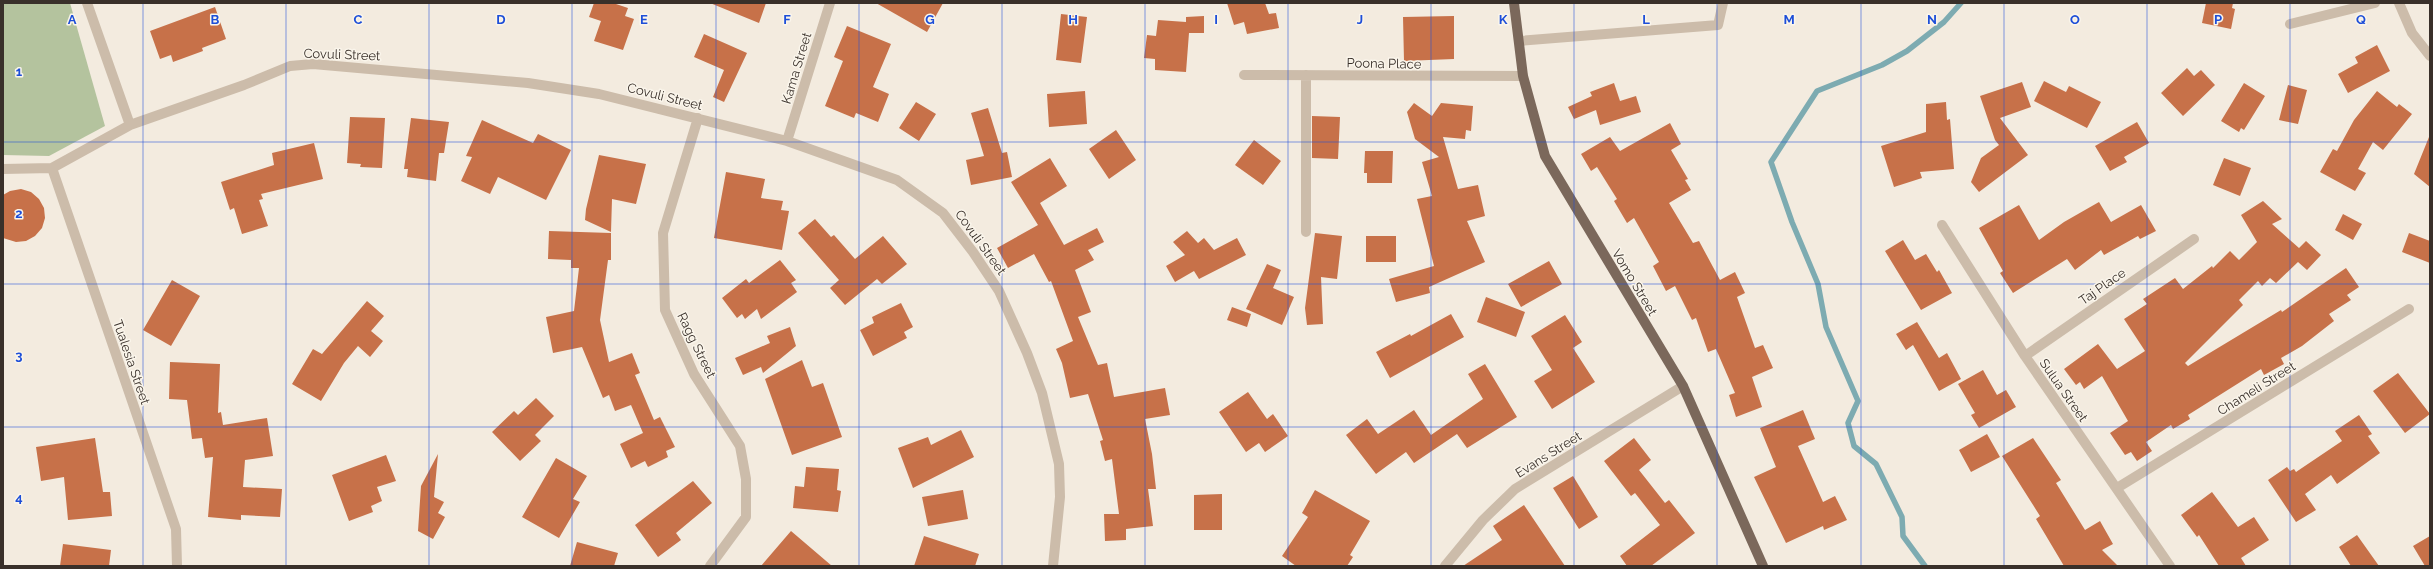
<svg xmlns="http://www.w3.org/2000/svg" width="2433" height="569" font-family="Raleway,sans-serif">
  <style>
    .green { fill: #b4c39e }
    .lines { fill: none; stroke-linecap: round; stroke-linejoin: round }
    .stream { stroke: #7dabb1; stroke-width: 5.5 }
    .building { fill: #c77149 }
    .minor { stroke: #ccbcaa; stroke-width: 10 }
    .major { stroke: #7b685b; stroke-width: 10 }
    .grid { fill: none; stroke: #1d4ed8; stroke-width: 1; stroke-opacity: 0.55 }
    .labels { text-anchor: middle; stroke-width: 3; stroke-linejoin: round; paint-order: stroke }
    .street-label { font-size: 13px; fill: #39302a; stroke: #faf5eb }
    .grid-label { font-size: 13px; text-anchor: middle; font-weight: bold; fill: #1d4ed8; stroke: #faf5eb; stroke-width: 3; stroke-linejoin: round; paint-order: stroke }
  </style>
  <rect width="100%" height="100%" fill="#f3ebdf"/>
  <path class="green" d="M3,3H70L105,126L49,156L3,155Z"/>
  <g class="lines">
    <path class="stream" d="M1925,566L1903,536L1902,517L1876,464L1854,446L1848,423L1858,401L1826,327L1818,284L1792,222L1771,162L1817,91L1882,65L1907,51L1944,22L1961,3"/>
  </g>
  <path class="building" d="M594,3H613L628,8L625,16L634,19L623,50L594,41L601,21L589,17Z
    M710,3H766L759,23Z
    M876,3H943L927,32Z
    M1227,3H1265L1269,14L1276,13L1279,28L1247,34L1244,22L1234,25Z
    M2206,3H2233L2232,8L2235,9L2231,29L2202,23Z
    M215,7L226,39L202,48L203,51L173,62L171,55L160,59L150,31Z
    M1061,14L1087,17L1081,63L1056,60Z
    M1204,16V33H1189L1186,72L1155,70V59L1144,58L1147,35L1156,36L1158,20L1186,22V17Z
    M1454,16V59L1404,61L1403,17Z
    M847,26L891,44L873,87L889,94L878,122L856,113L854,118L825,106L843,61L834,57Z
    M704,34L747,53L724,102L713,97L724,70L694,57Z
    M2377,45L2390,71L2348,93L2338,74L2358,63L2355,57Z
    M2187,68L2194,76L2201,70L2215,85L2183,116L2161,93Z
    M2044,81L2066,92L2069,86L2101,102L2087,128L2034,101Z
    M2022,82L2031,107L2000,118L2028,155L1979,192L1971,182L1981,158L1999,145L1995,140L1980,96Z
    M1614,83L1620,101L1636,96L1641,112L1600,125L1596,110L1574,119L1568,107L1592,96L1590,92Z
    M2244,83L2265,96L2244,130L2241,128L2239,132L2221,121Z
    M2288,85L2307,90L2298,124L2279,120Z
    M1085,91L1087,124L1049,127L1047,94Z
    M2377,91L2397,107L2399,104L2412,114L2383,150L2373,142L2358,169L2366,173L2355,191L2320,172L2333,149L2337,151L2354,120Z
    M916,102L936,114L919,141L899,128Z
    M1946,102L1947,120L1950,119L1954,169L1920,172L1922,178L1894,187L1881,146L1926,132V104Z
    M1414,103L1432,116L1441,103L1473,106L1471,131L1466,130L1465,139L1443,137L1458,189L1478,185L1485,216L1467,221L1485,262L1429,287L1430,293L1396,302L1389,279L1434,266L1417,199L1432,196L1422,162L1439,157L1415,139L1407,112Z
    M988,108L1002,153L1007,152L1012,177L971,185L966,160L984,156L971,113Z
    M1312,116L1340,117L1338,159L1312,158Z
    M350,117L385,118L382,168L360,167L361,164L347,163Z
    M411,118L449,122L444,153H439L436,181L407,177L408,169H404Z
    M482,120L533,143L538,134L571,150L546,200L498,177L490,194L461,181L472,157L466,156Z
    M2137,122L2149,143L2124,157L2127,162L2110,171L2095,146Z
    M1670,123L1681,144L1671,150L1688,179L1685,180L1691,190L1669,203L1693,243L1699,241L1720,280L1735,272L1745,293L1737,297L1755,348L1763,345L1773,368L1752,377L1762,407L1736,417L1729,395L1735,393L1716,349L1708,352L1696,318L1692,320L1675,286L1666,291L1653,266L1659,262L1634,218L1627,223L1614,201L1617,199L1597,167L1591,171L1581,154L1610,137L1620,151Z
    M1116,130L1136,160L1109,179L1089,149Z
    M2429,137H2430V187L2414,174Z
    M1254,140L1281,161L1263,185L1235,165Z
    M314,143L323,179L261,194L263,199L259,200L268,226L242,234L234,208L230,210L221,182L274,165L272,153Z
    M1365,151H1393L1392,183H1367V173H1364Z
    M599,155L646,164L636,204L612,199L611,232L585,220L586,209Z
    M1050,158L1067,186L1040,203L1064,245L1097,228L1104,242L1088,250L1094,260L1075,270L1091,312L1078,317L1098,365L1107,363L1114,397L1165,388L1170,415L1145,419L1152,454L1156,489H1148L1153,526L1126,529V540L1105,541L1104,514H1119L1112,459L1105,461L1100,441L1103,440L1088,394L1070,398L1062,363L1056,349L1073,341L1051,281L1049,282L1034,254L1008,268L997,248L1038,225L1011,182Z
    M2224,158L2251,168L2240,196L2213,185Z
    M726,172L765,179L761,198L783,201L781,210L789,211L782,250L714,238Z
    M21,189L31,192L39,199L44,208L45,218L42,228L35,236L26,241L16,242L3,238V195L10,191Z
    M2263,201L2282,219L2272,224L2299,248L2306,241L2321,255L2307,270L2298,262L2276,283L2270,278L2262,286L2258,281L2239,300L2243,305L2185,363L2188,366L2281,310L2282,312L2346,268L2359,287L2347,295L2351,300L2329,314L2334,321L2302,346L2281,358L2284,364L2264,375L2261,369L2188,415L2190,419L2173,429L2171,425L2146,442L2152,451L2137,461L2131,452L2125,455L2110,433L2128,421L2102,376L2084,389L2080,382L2076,385L2064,369L2098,344L2117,369L2145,351L2124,319L2147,304L2143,299L2175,278L2183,289L2212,266L2213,268L2230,251L2239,260L2257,242L2241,215Z
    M2099,202L2111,222L2141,205L2156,231L2140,239L2138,236L2104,255L2101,250L2075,270L2067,259L2013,293L2000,273L2003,271L1979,228L2019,205L2039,240L2064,222Z
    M2343,214L2362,224L2353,240L2335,230Z
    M815,219L831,237L834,235L855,259L883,236L907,264L882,284L877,279L845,305L830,288L839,280L798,233Z
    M549,231L611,233V260H608L600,320L609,362L632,353L640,373L635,375L654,420L660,417L675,447L666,451L668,457L648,467L645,461L631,468L620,444L643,433L631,405L615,411L609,395L603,398L582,347L553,353L546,317L574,311L579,268H571V260L548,259Z
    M1187,231L1198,243L1204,238L1214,250L1237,238L1246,255L1199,279L1194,271L1175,282L1166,266L1185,255L1173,242Z
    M1315,233L1342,236L1337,279L1321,277L1323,324L1307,325L1305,308Z
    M2409,233L2430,241V263L2402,252Z
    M1366,236H1396V262H1366Z
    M1903,240L1915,260L1926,254L1937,272L1939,270L1952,293L1921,310L1885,251Z
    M780,260L796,280L791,283L797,292L761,319L757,309L745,319L742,314L737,318L722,298L746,279L749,283Z
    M1549,261L1562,284L1521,307L1508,284Z
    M1267,264L1281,270L1273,288L1294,297L1282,325L1246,309Z
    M172,280L200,296L171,346L143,330Z
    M1486,297L1525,312L1516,337L1477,322Z
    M367,301L384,316L371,331L383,341L370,357L358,346L344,363L321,401L292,384L313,349L322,354Z
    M901,303L913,327L904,332L907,338L873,356L860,330L874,323L872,317Z
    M1232,307L1251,314L1247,327L1227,320Z
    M1451,314L1464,337L1390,378L1376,352L1410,334L1411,336Z
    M1565,315L1582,342L1573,348L1595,382L1552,409L1534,381L1552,370L1531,336Z
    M1917,322L1939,358L1947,353L1961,379L1939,391L1913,345L1906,350L1896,334Z
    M790,327L796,346L763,373L761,367L743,375L735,358L770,343L767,336Z
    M802,360L812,387L823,383L842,437L792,455L765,379Z
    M170,362L220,364L218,413L221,412L223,425L267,418L273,456L245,460L243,487L282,489L280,517L241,515V520L208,517L213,457L205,458L202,438L192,439L187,400L169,399Z
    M1485,364L1517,417L1467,448L1457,434L1414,463L1406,452L1376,474L1346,435L1367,419L1378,434L1414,410L1431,435L1483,399L1468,374Z
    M1983,370L1997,395L2006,390L2016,407L1979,428L1971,415L1975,413L1958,384Z
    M2398,373L2430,414L2405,433L2373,391Z
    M1248,392L1267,419L1273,414L1288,436L1265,452L1259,443L1246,452L1219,412Z
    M536,398L554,416L535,435L541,441L520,461L492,432L514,411L518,415Z
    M1803,410L1815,439L1798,446L1823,502L1835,496L1847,520L1824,530L1823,526L1786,543L1754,477L1776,467L1760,428Z
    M2359,415L2372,434L2368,436L2380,453L2337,484L2331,475L2305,494L2316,510L2296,522L2268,480L2287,467L2290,471L2294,469L2296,472L2342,441L2335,431Z
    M961,430L974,457L913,488L898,448L928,437L931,445Z
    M1987,434L2000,457L1971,472L1959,450Z
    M95,438L103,492H110L112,516L68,520L64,477L41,481L36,447Z
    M1634,438L1651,460L1639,470L1665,503L1669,500L1695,533L1651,566H1627L1620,556L1660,525L1635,493L1631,496L1604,461Z
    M2033,438L2061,480L2056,483L2085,530L2100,521L2113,544L2102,550L2118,566H2064L2036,519L2040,516L2002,456Z
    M438,454L434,497L444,502L438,513L445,517L433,539L418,531L421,486Z
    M386,455L396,481L377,487L382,501L371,506L373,512L349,521L332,475Z
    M556,458L587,476L573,499L580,502L559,538L522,517Z
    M806,467L839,469L837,490L841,491L838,512L793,508L795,486L804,487Z
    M1573,476L1598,517L1579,529L1553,488Z
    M693,481L712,503L676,533L681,540L658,557L635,525Z
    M963,490L968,519L928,526L922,497Z
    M1315,490L1370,521L1350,555L1353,557L1347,566H1296L1282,556L1308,517L1302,513Z
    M2212,492L2238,527L2254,517L2269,540L2241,558L2246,566H2219L2199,535L2197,537L2181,515Z
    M1222,494V530H1194V495Z
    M1524,505L1565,566H1463L1502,540L1493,526Z
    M791,531L832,566H761Z
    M2357,535L2379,566H2351L2339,547Z
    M924,536L979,554L975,566H914Z
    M2430,536V566H2425L2413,546Z
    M577,542L618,553L614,566H570Z
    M63,544L111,550L109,566H60Z"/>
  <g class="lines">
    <path class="minor" d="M87,3L130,125
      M2399,3L2412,33L2430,56
      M2290,24L2375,3
      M1519,41L1718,25L1723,3
      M1244,75L1523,76
      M698,118L663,233L665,310L694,374L740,446L746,479V517L710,566
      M787,141L830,3
      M52,168L176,529L177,566
      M3,169L52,168L130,125L244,85L290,66L313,64L528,83L599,94L787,141L897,180L943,213L973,252L999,291L1027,353L1042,393L1059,464L1060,497L1053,566
      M1942,225L2025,356L2170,566
      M1306,232V75
      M2025,356L2194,239
      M2117,488L2409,309
      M1445,566L1483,520L1515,489L1683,386"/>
    <path class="major" d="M1514,3L1523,76L1545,156L1683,386L1763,566"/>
  </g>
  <path class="grid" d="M143,3V566M286,3V566M429,3V566M572,3V566M716,3V566M859,3V566M1002,3V566M1145,3V566M1288,3V566M1431,3V566M1574,3V566M1717,3V566M1861,3V566M2004,3V566M2147,3V566M2290,3V566M3,142H2430M3,284H2430M3,427H2430"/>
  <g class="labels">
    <g class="street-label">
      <text transform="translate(342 54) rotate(2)" y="5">Covuli Street</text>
      <text transform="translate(1384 63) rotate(1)" y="5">Poona Place</text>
      <text transform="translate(796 68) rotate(-73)" y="5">Kama Street</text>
      <text transform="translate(665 96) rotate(14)" y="5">Covuli Street</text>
      <text transform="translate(981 242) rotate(54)" y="5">Covuli Street</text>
      <text transform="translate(1635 282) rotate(59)" y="5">Vomo Street</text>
      <text transform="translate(2102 286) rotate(-35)" y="5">Taj Place</text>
      <text transform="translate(697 345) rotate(64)" y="5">Ragg Street</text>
      <text transform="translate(132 362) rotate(71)" y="5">Tualesia Street</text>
      <text transform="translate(2256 388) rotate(-32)" y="5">Chameli Street</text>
      <text transform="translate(2064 390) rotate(55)" y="5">Sulua Street</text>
      <text transform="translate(1548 454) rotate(-32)" y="5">Evans Street</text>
    </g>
  </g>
  <g class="grid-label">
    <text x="72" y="24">A</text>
    <text x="215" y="24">B</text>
    <text x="358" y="24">C</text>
    <text x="501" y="24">D</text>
    <text x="644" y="24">E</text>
    <text x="787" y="24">F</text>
    <text x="930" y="24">G</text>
    <text x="1073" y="24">H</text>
    <text x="1216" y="24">I</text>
    <text x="1360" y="24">J</text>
    <text x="1503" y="24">K</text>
    <text x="1646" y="24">L</text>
    <text x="1789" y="24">M</text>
    <text x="1932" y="24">N</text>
    <text x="2075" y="24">O</text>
    <text x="2218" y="24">P</text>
    <text x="2361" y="24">Q</text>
    <text x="19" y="76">1</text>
    <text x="19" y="218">2</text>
    <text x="19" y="360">3</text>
    <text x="19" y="502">4</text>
  </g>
  <rect width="2433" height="569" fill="none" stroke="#39302a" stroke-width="8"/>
</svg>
